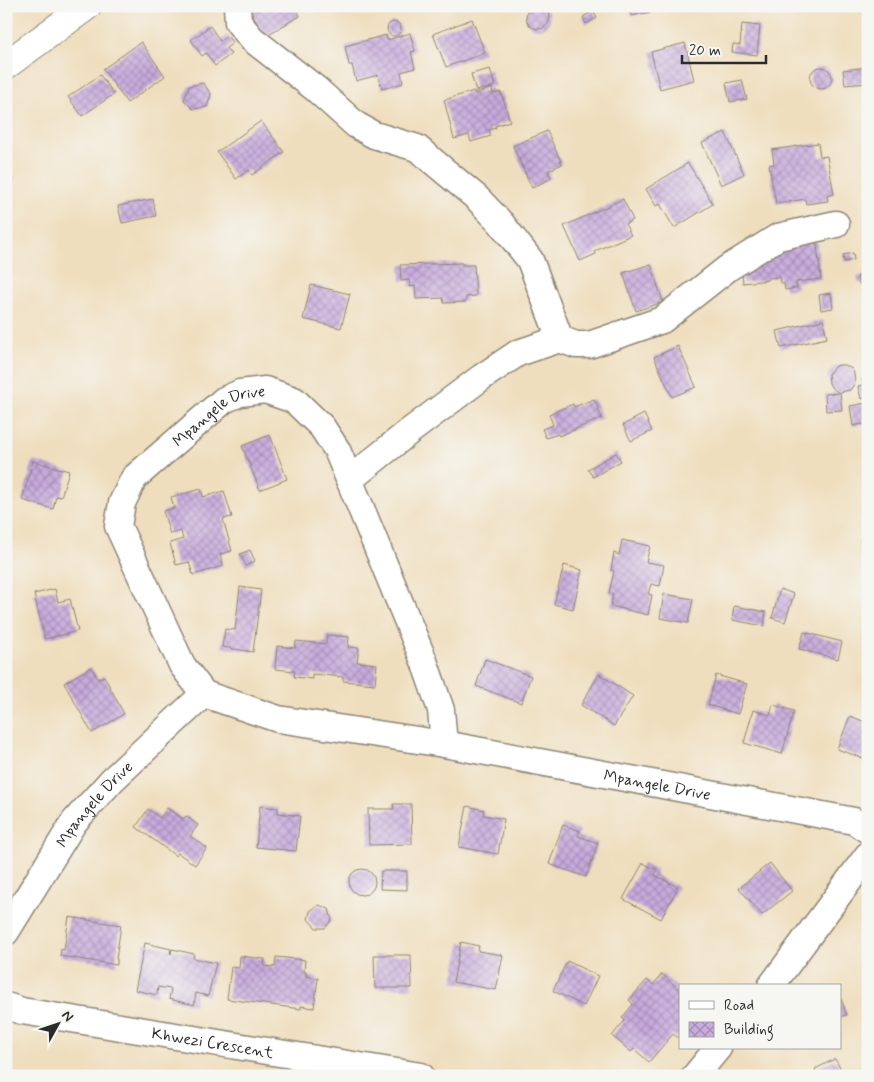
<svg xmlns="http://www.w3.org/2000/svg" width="874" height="1082" font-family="Mynerve,sans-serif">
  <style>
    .building { fill: url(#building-cross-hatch) }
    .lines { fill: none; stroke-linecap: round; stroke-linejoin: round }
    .minor-casing { stroke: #8d8474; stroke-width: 29 }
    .tertiary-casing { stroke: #8d8474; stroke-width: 30 }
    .minor { stroke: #fff; stroke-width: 26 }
    .tertiary { stroke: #fff; stroke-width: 28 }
    .labels { text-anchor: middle; stroke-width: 4; stroke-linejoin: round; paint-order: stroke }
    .street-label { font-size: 16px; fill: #2b2b2b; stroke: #f6f6f2 }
  </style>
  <defs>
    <pattern id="building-cross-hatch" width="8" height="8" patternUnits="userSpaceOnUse" patternTransform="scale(1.25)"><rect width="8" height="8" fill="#c8abdd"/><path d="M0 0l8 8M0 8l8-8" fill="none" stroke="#a38bb3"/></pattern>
  </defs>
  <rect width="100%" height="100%" fill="#f6f6f2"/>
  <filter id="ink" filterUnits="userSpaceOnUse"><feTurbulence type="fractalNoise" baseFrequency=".02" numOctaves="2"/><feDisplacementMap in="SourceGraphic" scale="10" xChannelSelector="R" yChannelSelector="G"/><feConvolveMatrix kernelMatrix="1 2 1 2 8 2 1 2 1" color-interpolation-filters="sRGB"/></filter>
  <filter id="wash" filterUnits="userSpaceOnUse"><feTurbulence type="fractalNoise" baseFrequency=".0096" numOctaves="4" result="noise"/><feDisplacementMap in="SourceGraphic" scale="20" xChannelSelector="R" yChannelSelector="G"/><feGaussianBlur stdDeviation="1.12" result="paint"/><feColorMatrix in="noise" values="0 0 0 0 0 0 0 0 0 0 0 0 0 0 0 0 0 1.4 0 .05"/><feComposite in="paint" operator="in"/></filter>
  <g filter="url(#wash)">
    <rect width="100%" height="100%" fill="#efdebd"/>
    <g id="blocks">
      <path class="building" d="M526 17a12 12 0 1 1 24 0a12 12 0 1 1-24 0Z
        M247,6H306L297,11L300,16L265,36Z
        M630,6H650L651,12L631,16Z
        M593,11L597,18L586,24L583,17Z
        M472,19L485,53L446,67L433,34Z
        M387 29a7 7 0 1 1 14 0a7 7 0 1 1-14 0Z
        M742,24L760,26L757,55L732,52L733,44L740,45Z
        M210,26L220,41L227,36L233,43L226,48L231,54L215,66L206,53L202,56L191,40Z
        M410,33L415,51L411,52L415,68L401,72L403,83L382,89L378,75L356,81L352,65H349L345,46L386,35L387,40Z
        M141,42L165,76L127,103L103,69Z
        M685,43L694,80L660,89L651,52Z
        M810 78a11 11 0 1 1 22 0a11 11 0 1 1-22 0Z
        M868,67V83L845,85L843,70Z
        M490,69L495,86L476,91L471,74Z
        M100,75L114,94L82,116L68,97Z
        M742,80L747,99L730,102L726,83Z
        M203,83L211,94L207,107L193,109L184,100L189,86Z
        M492,88L493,94L501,92L510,121L495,126L496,128L489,130L491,136L471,142L469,135L454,139L444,100L474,91L475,94Z
        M261,121L284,152L252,175L249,170L236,179L217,152Z
        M547,131L562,164L548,171L551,178L532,188L513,146Z
        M725,132L744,174L721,185L702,143Z
        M818,143L820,157L827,156L834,194L827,196L828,201L806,204L805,199L776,204L769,165L774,164L772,150Z
        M688,163L713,204L674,228L660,204L656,206L646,189Z
        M6,170L14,181L6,187Z
        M153,199L156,216L122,223L118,206Z
        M623,199L633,220L625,224L631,235L595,251L596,254L580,261L564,226Z
        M816,237L821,279L796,282L797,288L785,290L784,283H781L780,277L768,278V280L743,283L741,261L765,252Z
        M853,253L854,260L844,262L843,255Z
        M462,263V265H474L476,296L466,297V302L444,303L443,298L416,299L415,286L409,287L410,280L401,281L400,265Z
        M651,264L663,302L636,311L623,273Z
        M866,274L868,281L859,284L857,277Z
        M311,285L350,294L341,328L303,319Z
        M831,293L833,308L821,310L819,295Z
        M823,320L827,338L781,348L777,331Z
        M678,346L696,387L672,397L654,357Z
        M839,365H844L852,369L854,373L855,383L850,390L840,392L842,410L826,411L825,394L839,393L831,387L829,383L828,374L834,367Z
        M868,378V397L861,399L858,386L863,385L862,379Z
        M594,399L602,418L559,436L558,434L546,438L542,429L553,425L549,414L573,404L574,407Z
        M866,403L868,423L853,426L850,406Z
        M644,414L652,431L631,441L623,425Z
        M270,435L287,479L260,490L242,446Z
        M616,453L621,461L593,477L588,469Z
        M33,461L69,471L61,497L56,496L53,509L22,500Z
        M201,489L203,497L224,491L232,517L223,519L232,551L220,554L223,566L193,575L189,562L176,565L170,543L183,539L181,531L170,534L163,511L174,508L171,497Z
        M868,523V544L860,541Z
        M622,540L650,546L646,562L664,565L660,586L651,584L648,594L652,595L648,615L611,606L613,594L609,593L614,571L611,570L614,553L619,555Z
        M250,550L255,561L246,566L240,554Z
        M564,565L582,570L573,609L554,604Z
        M240,587L261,590L253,652L222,647L225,629L235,630Z
        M55,589L58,602L70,599L78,631L45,639L34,594Z
        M780,589L794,594L785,622L772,618Z
        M664,594L693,599L688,623L660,618Z
        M734,606L766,612L764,626L732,620Z
        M804,632L842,642L838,659L799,649Z
        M327,635L349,637L348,647L359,648L357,662L377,664L375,684L343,681V677L312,674V679L294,677L295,671L275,669L277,646L295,648L296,641L326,644Z
        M485,659L531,676L521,703L476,686Z
        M91,667L98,679L104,676L124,714L92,733L64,683Z
        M599,674L633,696L614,726L581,705Z
        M716,675L747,684L738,714L708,705Z
        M773,705L794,711L782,754L744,743L753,710L770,715Z
        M850,716L868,723V760L837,749Z
        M393,804H411L412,844L369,845L368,809H394Z
        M260,806L278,808V813L300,816L296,851L256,847Z
        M467,806L484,810L483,815L504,819L498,854L459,847Z
        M167,808L183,819L186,816L198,825L190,836L207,848L195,865L178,853L176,856L136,827L148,809L160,818Z
        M563,825L580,831L578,836L598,843L586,877L549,864Z
        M643,863L657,870L655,875L678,887L661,919L623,899Z
        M770,863L792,891L762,915L739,888Z
        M349 882a13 13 0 1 1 26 0a13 13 0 1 1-26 0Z
        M381,871H407V890L380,889Z
        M319,905L329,909L332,920L325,928H316L308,919L310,911Z
        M69,917L121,925L116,959H117V965L60,956L61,949L64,950Z
        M461,942L479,946L478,951L503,955L496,990L453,982Z
        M145,943L171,949L170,953L171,954L172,949L194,954L193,958L216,963L208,996L196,993L194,1005L169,999L171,989L158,987L157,995L135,990Z
        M374,955H411L412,988H375Z
        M240,956L265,959L264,966L275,967L276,957L305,960L304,972H306V976L318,978L314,1008L301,1006V1009L227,999L231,967L239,968Z
        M567,961L598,976L584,1006L553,991Z
        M662,974L680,990V1036L678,1038L673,1034L649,1062L634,1049L631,1052L612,1036L625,1020L622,1018L633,1004L629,1000L647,980L653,985Z
        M840,996L847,1015L840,1017Z
        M835,1059L843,1073L838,1076H818L815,1069Z"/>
    </g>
  </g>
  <g filter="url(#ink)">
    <use href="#blocks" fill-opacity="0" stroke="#8d8474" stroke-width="1"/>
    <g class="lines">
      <defs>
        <g id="minor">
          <path d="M237,6L238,22L252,39L316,89L356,125L374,135L417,148L477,198L501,223L530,260L560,339L576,345H589L662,320L728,268L778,237L836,224"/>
          <path d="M349,480L410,431L482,377L518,353L560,339"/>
          <path id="s1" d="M204,694L182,665L118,526L122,503L134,478L224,400L240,393L265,390L294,400L322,427L337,450L424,661L441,710L444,744"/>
          <path id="s2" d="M6,932L74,822L112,780L204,694L278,719L444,744L854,821L868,830"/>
          <path d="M771,986L868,855"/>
          <path id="s3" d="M6,1006L22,1011L421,1076"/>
          <path d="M695,1076L718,1048"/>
        </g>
        <path id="tertiary" d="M6,65L87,6"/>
      </defs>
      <use href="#minor" class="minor-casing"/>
      <use href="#tertiary" class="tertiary-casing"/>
      <use href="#minor" class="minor"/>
      <use href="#tertiary" class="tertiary"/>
    </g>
  </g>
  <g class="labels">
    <g class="street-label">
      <text dy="6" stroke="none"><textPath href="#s1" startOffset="348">Mpangele Drive</textPath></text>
      <text dy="6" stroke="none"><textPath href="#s2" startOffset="775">Mpangele Drive</textPath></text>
      <text dy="6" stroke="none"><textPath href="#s2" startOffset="156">Mpangele Drive</textPath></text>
      <text dy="6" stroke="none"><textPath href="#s3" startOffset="210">Khwezi Crescent</textPath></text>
    </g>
  </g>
  <rect width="874" height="1082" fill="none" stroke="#f6f6f2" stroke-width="25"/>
  <rect x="679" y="984" width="162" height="65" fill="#f6f6f2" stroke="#a5a5a2"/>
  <rect x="689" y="1001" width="25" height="8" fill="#ffffff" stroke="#a5a5a2"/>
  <text x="724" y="1010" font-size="15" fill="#2b2b2b">Road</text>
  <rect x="689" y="1022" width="25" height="15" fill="url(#building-cross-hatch)" stroke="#a5a5a2"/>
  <text x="724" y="1034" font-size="15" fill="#2b2b2b">Building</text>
  <g transform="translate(58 1024) rotate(50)" stroke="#f6f6f2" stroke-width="4" paint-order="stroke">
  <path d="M0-4L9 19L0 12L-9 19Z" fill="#2b2b2b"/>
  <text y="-8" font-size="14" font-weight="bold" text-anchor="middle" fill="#2b2b2b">N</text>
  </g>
  <path d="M682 55v8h84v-8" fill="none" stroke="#2b2b2b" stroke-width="2.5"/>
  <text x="689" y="55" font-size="15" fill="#2b2b2b" stroke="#f6f6f2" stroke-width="4" paint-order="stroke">20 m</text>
</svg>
